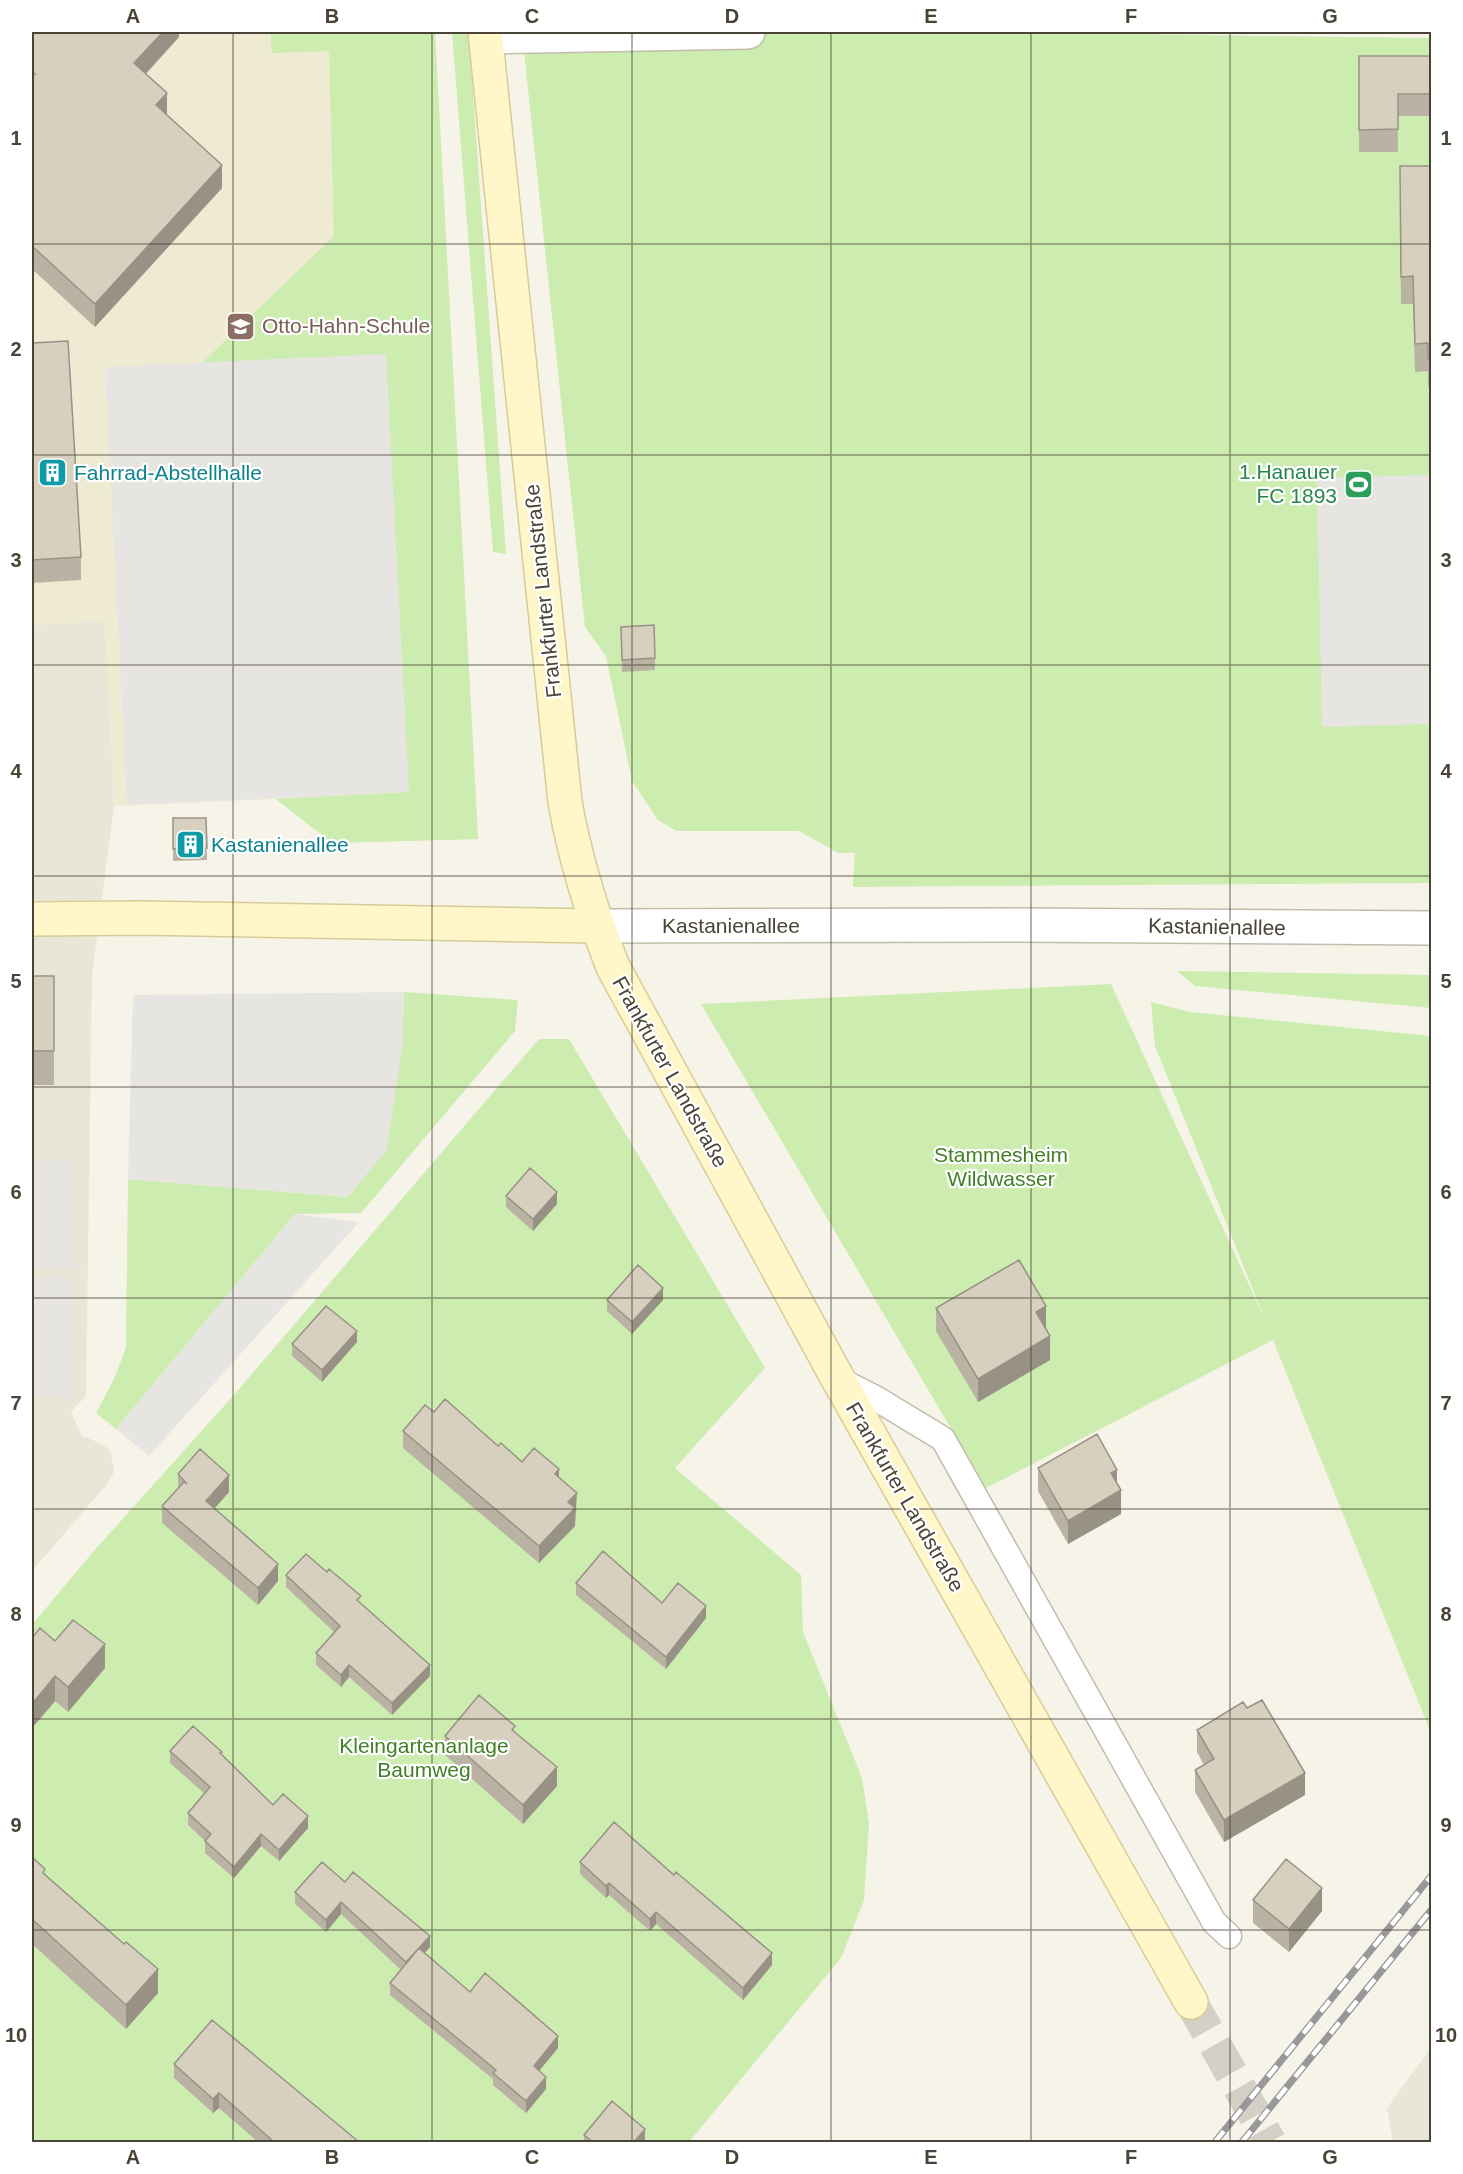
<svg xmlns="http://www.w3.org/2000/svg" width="1463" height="2174" font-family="Helvetica,sans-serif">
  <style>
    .residential { fill: #eae6d7 }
    .education { fill: #efead2 }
    .green { fill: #ccecb0 }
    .parking { fill: #e7e5e1 }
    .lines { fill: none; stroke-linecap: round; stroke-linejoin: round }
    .secondary-tunnel { stroke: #d4d0c5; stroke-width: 33; stroke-dasharray: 33 16; stroke-linecap: butt }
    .lane-casing { stroke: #c2bcab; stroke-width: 27 }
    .street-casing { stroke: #c2bcab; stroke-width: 36 }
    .secondary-casing { stroke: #d8cc96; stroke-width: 36 }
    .lane { stroke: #fff; stroke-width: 24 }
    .street { stroke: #fff; stroke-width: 33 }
    .secondary { stroke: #fff7ca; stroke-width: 33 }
    .rail-casing { stroke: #989898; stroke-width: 7 }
    .rail { stroke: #fff; stroke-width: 4.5; stroke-dasharray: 14; stroke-linecap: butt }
    .wall { fill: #bab3a3 }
    .shaded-wall { fill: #979285 }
    .building { fill: #d8d0be; stroke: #979285; stroke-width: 1.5 }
    .grid { fill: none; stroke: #4a4437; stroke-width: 1.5; stroke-opacity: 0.55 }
    .labels { text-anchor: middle; stroke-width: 4.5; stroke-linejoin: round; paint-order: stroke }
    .education-label { font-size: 21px; fill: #785e54; stroke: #fff; text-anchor: start }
    .leisure-label { font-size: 21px; fill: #27864d; stroke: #fff; text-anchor: end }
    .culture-label { font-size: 21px; fill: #0d838f; stroke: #fff; text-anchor: start }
    .street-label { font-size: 21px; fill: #4a4437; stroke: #fff }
    .park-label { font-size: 21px; fill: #408125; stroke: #fff }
    .neatline { fill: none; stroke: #4a4437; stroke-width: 2 }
    .grid-label { font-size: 20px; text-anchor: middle; font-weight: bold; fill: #4a4437 }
  </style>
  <rect width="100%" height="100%" fill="#f6f3e9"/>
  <path class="residential" d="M105,620L114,806L92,975L86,1396L71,1412L82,1436L100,1443L110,1450L114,1472L107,1484L32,1571V625Z
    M1431,2048V2142H1393L1387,2108Z"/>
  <path class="education" d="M32,32H435L478,839L332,843L276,799L114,806L105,621L32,625Z"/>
  <path class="green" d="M270,32H435L478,839L332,843L276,799L409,792L202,363L334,236L329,51L272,53Z
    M452,32H468L469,38L506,554L493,552Z
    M522,32H972L1431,38V883L853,887L855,853H838L799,831H677L658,820L632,781L606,656L585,627Z
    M1177,971L1431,975V1008L1195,986Z
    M1111,984L1266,1322L1155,1046L1151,1002L1190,1012L1431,1036V1733L1273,1340L986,1488L701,1004Z
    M404,992L518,1000L515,1031L361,1213L295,1214L116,1429L96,1413L114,1379L126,1348L128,1179L348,1197L402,1051Z
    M539,1039H569L765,1368L675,1468L801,1575L803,1632L862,1778L869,1823L864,1900L841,1958L689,2142H32V1625L93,1552L233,1396Z"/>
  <path class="parking" d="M386,354L409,792L127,805L105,367Z
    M1431,475V724L1322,727L1317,478Z
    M404,992L402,1051L386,1151L348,1197L128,1179L133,995Z
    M32,1161H73V1268H32Z
    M295,1214L359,1222L149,1456L116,1429Z
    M32,1278H72L71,1397H32Z"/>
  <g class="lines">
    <path class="secondary-tunnel" d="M1191,2002L1270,2142"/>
    <defs>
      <path id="lane" d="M838,1379L877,1399L943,1439L1214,1922L1229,1936"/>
      <path id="street" d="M486,37L748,32
        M597,926L1020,925L1432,928"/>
      <path id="secondary" d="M485,32L565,802C575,859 592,913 613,967L838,1379L1191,2002
        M32,919L140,918L597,926"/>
    </defs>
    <use href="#lane" class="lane-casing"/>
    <use href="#street" class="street-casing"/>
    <use href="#secondary" class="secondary-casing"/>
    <use href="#lane" class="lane"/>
    <use href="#street" class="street"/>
    <use href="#secondary" class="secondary"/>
    <defs>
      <path id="rail" d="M1215,2142L1432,1875
        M1242,2142L1432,1909"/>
    </defs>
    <use href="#rail" class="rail-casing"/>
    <use href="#rail" class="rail"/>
  </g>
  <path class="wall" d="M32,32H179V37L146,74L167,115L222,188L95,327L32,269Z
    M1359,56H1431V116H1398V152H1359Z
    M1400,166H1431V387H1428V371L1415,372L1413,304H1401Z
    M32,343L81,557V580L32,583Z
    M621,627L655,658V670L622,672Z
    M173,818H206L207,860L173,861Z
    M32,976H54V1085H32Z
    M506,1196L557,1204L533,1231L506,1207Z
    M607,1300H663L632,1334L607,1311Z
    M936,1308L1046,1329L1050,1360L978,1402L936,1331Z
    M357,1342L322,1382L292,1356V1344Z
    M434,1412L498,1446L522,1462L559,1478L577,1510L575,1511V1526L539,1563L403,1448V1431Z
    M1038,1468L1117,1484L1121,1514L1068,1544L1038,1491Z
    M178,1474L229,1492L215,1508L278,1581L258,1605L162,1523V1506L178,1488Z
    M286,1575L361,1603L430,1676L392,1715L349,1677L341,1687L316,1665V1653L334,1632L286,1587Z
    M576,1583L662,1603L706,1618L666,1669L576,1595Z
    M55,1641L105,1668L68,1712L55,1701L32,1728Z
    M1247,1708L1305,1795L1224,1842L1195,1792V1770L1204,1765L1197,1752V1730Z
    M515,1732L557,1786L523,1824L445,1755V1736Z
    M170,1751L222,1754L273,1805L308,1828L279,1861L261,1846L234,1878L205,1853V1841L188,1825V1813L205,1794L170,1763Z
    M32,1857L45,1875L158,1993L126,2029L32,1944Z
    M580,1862L772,1965L743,2000L656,1924L650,1931L609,1895L606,1898L580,1874Z
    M345,1882L430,1947L425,1953L470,1992L558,2048L539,2071L546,2089L526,2113L493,2085V2079L390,1995V1983L401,1970L341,1914L326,1932L295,1904V1892Z
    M1253,1900L1322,1911L1289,1952L1253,1923Z
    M174,2064L359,2142H258L219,2108L213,2113L174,2078Z
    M584,2135L645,2141L644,2142H584Z"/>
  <path class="shaded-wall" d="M163,32H179V37L134,86V63Z
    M167,93V116L156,105Z
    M222,165V188L95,327V304Z
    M557,1192V1204L533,1231V1219Z
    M663,1288V1300L632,1334V1322Z
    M1046,1306V1329L1036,1312Z
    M357,1331V1342L322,1382V1370Z
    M1050,1336V1360L978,1402V1379Z
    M559,1469V1486L555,1474Z
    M1117,1470V1493L1121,1490V1514L1068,1544V1521L1111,1473Z
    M229,1475V1492L206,1518V1501Z
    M577,1493L575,1526L539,1563V1546L568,1502Z
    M278,1564V1581L258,1605V1588Z
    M706,1606V1618L666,1669V1657Z
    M105,1644V1668L68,1712V1687Z
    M349,1665V1677L341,1687V1675Z
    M430,1665V1676L392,1715V1703Z
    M55,1676V1701L32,1728V1704Z
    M557,1767V1786L523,1824V1805Z
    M1305,1773V1795L1224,1842V1820Z
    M308,1816V1828L279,1861V1850Z
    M261,1834V1846L234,1878V1867Z
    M609,1883V1895L606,1898V1886Z
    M1322,1888V1911L1289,1952V1929Z
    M341,1902V1914L326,1932V1920Z
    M656,1912V1924L650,1931V1919Z
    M430,1936V1947L406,1974V1962Z
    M772,1953V1965L743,2000V1988Z
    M158,1969V1993L126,2029V2005Z
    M558,2036V2048L534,2077V2066Z
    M546,2077V2089L526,2113V2101Z
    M219,2093V2108L213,2113V2099Z
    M645,2129V2141L644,2142H634Z"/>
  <path class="building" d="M32,32H163L134,63L167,93L156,105L222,165L95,304L32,246V74H35L32,71Z
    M1359,56H1431V94H1398V129L1359,130Z
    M1400,166H1431V359H1428V343L1415,344L1413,276L1401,277Z
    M68,341L81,557L32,560V343Z
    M654,625L655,658L622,660L621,627Z
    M173,818H206L207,848L173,849Z
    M32,976H54V1051H32Z
    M530,1168L557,1192L533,1219L506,1196Z
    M1019,1260L1046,1306L1036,1312L1050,1336L978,1379L936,1308Z
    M638,1265L663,1288L632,1322L607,1300Z
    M326,1306L357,1331L322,1370L292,1344Z
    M445,1399L498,1446L501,1443L522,1462L534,1448L559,1469L555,1474L577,1493L568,1502L575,1508L539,1546L403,1431L425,1405L434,1412Z
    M1097,1434L1117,1470L1111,1473L1121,1490L1068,1521L1038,1468Z
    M200,1449L229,1475L206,1501L278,1564L258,1588L162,1506L184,1482L187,1484L178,1474Z
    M603,1551L662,1603L678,1583L706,1606L666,1657L576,1583Z
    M306,1554L327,1572L329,1569L361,1596L357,1600L430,1665L392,1703L349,1665L341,1675L316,1653L340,1626L286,1575Z
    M73,1620L105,1644L68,1687L55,1676L32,1704V1638L40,1628L55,1641Z
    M479,1695L515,1726L512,1730L557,1767L523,1805L445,1736Z
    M1262,1700L1305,1773L1224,1820L1195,1770L1214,1759L1197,1730L1243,1702L1247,1708Z
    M193,1726L222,1752L220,1753L273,1805L283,1794L308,1816L279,1850L261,1834L234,1867L205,1841L211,1834L188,1813L210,1787L170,1751Z
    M614,1822L674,1875L676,1872L772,1953L743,1988L656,1912L650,1919L609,1883L606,1886L580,1862Z
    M32,1857L45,1869L43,1873L124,1944L126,1942L158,1969L126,2005L32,1919Z
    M1286,1859L1322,1888L1289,1929L1253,1900Z
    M322,1862L345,1882L353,1872L430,1936L406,1962L341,1902L326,1920L295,1892Z
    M419,1948L470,1992L485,1973L558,2036L534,2066L546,2077L526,2101L493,2073L496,2070L390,1983Z
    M212,2020L359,2142H274L219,2093L213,2099L174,2064Z
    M612,2101L645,2129L634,2142H593L584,2135Z"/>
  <path class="grid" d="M233,32V2142M432,32V2142M632,32V2142M831,32V2142M1031,32V2142M1230,32V2142M32,244H1432M32,455H1432M32,665H1432M32,876H1432M32,1087H1432M32,1298H1432M32,1509H1432M32,1719H1432M32,1930H1432"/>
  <defs>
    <symbol id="school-square" viewBox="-11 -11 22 22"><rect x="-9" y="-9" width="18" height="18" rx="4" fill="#8d6e63" stroke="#fff"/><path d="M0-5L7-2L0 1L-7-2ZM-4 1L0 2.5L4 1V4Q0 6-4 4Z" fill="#fff"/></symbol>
    <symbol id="building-square" viewBox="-11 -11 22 22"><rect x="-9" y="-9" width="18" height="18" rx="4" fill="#0f9aa8" stroke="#fff"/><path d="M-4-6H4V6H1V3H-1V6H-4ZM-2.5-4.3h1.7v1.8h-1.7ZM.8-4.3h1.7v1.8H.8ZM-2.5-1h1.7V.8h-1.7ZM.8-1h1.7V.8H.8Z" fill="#fff"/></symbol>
    <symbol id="stadium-square" viewBox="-11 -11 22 22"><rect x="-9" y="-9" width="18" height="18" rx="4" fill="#2e9e5b" stroke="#fff"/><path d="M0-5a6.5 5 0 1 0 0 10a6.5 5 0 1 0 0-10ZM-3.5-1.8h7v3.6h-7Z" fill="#fff"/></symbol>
  </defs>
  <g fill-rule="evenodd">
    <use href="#school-square" x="224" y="310" width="33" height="33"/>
    <use href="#building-square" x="36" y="456" width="33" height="33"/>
    <use href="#stadium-square" x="1342" y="468" width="33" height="33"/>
    <use href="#building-square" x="174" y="828" width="33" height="33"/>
  </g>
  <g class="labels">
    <g class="education-label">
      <text x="262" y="333">Otto-Hahn-Schule</text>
    </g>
    <g class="leisure-label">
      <text x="1337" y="479">1.Hanauer<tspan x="1337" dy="24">FC 1893</tspan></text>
    </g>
    <g class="culture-label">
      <text x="74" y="480">Fahrrad-Abstellhalle</text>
      <text x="211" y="852">Kastanienallee</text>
    </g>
    <g class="street-label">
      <text transform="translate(543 591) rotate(-96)" y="7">Frankfurter Landstraße</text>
      <text x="731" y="933">Kastanienallee</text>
      <text transform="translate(1217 927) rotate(1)" y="7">Kastanienallee</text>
      <text transform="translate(670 1072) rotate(61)" y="7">Frankfurter Landstraße</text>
      <text transform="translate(905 1497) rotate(60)" y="7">Frankfurter Landstraße</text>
    </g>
    <g class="park-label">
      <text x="1001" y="1162">Stammesheim<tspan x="1001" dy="24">Wildwasser</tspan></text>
      <text x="424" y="1753">Kleingartenanlage<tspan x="424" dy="24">Baumweg</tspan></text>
    </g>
  </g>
  <rect width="1463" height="2174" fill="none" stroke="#ffffff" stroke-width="66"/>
  <rect x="33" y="33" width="1397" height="2108" class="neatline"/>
  <g class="grid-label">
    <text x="133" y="23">A</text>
    <text x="332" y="23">B</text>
    <text x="532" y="23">C</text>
    <text x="732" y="23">D</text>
    <text x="931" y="23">E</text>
    <text x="1131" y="23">F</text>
    <text x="1330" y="23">G</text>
    <text x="16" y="145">1</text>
    <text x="1446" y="145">1</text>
    <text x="16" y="356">2</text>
    <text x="1446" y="356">2</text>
    <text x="16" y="567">3</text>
    <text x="1446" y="567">3</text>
    <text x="16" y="778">4</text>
    <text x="1446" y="778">4</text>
    <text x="16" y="988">5</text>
    <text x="1446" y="988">5</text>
    <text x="16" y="1199">6</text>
    <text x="1446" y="1199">6</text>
    <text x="16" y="1410">7</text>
    <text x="1446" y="1410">7</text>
    <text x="16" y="1621">8</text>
    <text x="1446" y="1621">8</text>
    <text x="16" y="1832">9</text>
    <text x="1446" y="1832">9</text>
    <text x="16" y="2042">10</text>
    <text x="1446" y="2042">10</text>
    <text x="133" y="2164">A</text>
    <text x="332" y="2164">B</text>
    <text x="532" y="2164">C</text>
    <text x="732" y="2164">D</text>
    <text x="931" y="2164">E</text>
    <text x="1131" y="2164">F</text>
    <text x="1330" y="2164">G</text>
  </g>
</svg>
